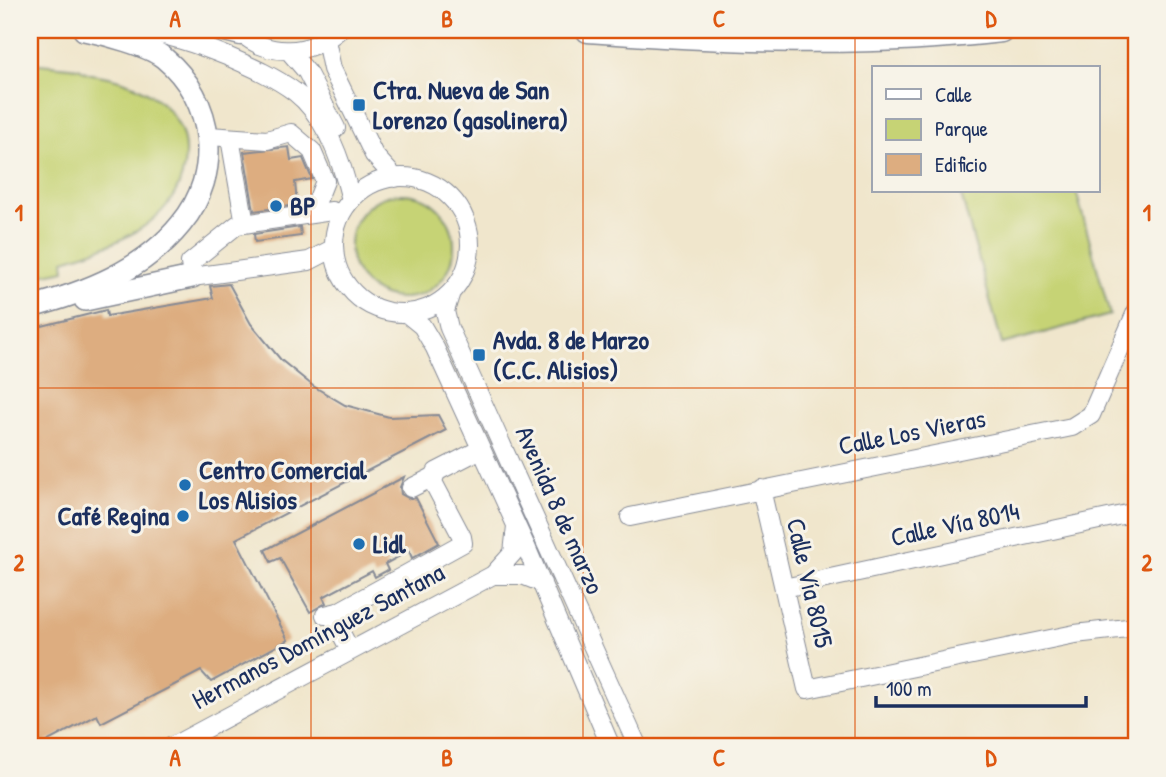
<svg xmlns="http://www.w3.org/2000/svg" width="1166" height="777" font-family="'Patrick Hand',sans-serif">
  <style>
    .green { fill: #c6d375; stroke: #70816a; stroke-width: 2 }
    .building { fill: #ddad80 }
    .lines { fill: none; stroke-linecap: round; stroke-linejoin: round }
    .minor-casing { stroke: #868a95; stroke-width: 20 }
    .major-casing { stroke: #868a95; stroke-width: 24 }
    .highway-casing { stroke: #868a95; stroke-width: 27 }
    .minor { stroke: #fff; stroke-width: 18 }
    .major { stroke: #fff; stroke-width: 21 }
    .highway { stroke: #fff; stroke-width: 24 }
    .grid { fill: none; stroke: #de5710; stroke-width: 2; stroke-opacity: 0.55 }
    .poi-dot { fill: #1f6fb2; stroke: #f7f3e8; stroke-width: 2.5 }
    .labels { text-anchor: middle; stroke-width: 6; stroke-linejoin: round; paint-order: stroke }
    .poi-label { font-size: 26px; font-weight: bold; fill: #1b2f5e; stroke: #f7f3e8; text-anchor: start }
    .street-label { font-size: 26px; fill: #1b2f5e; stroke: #f7f3e8 }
    .neatline { fill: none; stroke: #de5710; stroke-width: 2.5 }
    .grid-label { font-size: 23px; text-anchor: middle; font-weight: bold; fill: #de5710 }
  </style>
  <rect width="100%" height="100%" fill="#f7f3e8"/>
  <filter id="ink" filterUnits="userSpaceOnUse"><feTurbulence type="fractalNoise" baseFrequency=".0143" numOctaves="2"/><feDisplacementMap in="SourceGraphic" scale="14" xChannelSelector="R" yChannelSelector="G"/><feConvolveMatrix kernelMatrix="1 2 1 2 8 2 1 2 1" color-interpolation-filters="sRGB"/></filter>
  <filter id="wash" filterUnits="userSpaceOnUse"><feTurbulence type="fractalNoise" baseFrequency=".00686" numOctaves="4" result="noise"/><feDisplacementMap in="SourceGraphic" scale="28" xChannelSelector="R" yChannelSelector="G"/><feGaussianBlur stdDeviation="1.57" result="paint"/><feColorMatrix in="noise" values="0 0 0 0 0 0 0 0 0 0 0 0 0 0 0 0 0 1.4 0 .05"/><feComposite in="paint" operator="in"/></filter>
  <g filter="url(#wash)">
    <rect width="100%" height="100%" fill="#f0e6cc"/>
    <path class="green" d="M30,63L79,68C88,76 98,74 109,77C127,81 143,88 158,100C175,114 186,133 185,155C183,221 117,245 64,260L65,270L30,277Z
      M960,191H1076L1110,315L1002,344Z
      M350 246a52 52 0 1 1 104 0a52 52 0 1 1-104 0Z"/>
    <g id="blocks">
      <path class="building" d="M289,147L291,160L303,158L312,179L295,182L297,205L254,211L244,152Z
        M300,227L301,236L255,242L254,234Z
        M229,284L251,324L281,360L313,386L345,405L389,417L438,415L446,430L236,539L288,640L211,682L201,671L101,723L97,715L37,747H30V329L106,310L107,316L213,298L210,286Z
        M404,477L400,487L401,494L410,499L416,498L439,543L412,558L409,551L385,564L388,570L375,577L372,571L323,597L326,603L310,612L280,558L271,562L265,550Z"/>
    </g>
  </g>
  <g filter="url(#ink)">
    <use href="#blocks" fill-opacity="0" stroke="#868a95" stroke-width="2"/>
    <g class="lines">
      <defs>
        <path id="minor" d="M137,30C168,34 200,45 229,57C252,67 275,77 295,92C327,117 342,162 351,200
          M238,30C267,59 310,55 339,30
          M326,40L332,69L374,155L395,178
          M289,51L307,72L336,128
          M209,136L267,140L291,133L312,151L325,181L312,214
          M230,138L245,224
          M334 245a68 68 0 1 1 136 0a68 68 0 1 1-136 0Z
          M334,248L309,261L192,277L190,263L237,225L332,211L341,214
          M451,292L445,311L449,328L638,747
          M406,313L422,326L435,348L527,549L611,747
          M411,488L435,476
          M761,489L807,689L1075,634L1136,627
          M630,517L1072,427L1091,415L1136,312
          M493,575H522L542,583
          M784,588L1136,512
          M338,612L335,622L350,650
          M325,615L338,612L463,543L462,537L433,482L436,472L481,449
          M171,747L493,575L513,553L516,526"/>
        <path id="major" d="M85,300L192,277
          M30,307C85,293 144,270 181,224C223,174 215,100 164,58C148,45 105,34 84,30"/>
        <path id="highway" d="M229,30L241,33
          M588,30C725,40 864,46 1001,30"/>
      </defs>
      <use href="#minor" class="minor-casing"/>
      <use href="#major" class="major-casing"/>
      <use href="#highway" class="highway-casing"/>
      <use href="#minor" class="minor"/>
      <use href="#major" class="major"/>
      <use href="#highway" class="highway"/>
    </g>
  </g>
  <path class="grid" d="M311,30V747M583,30V747M855,30V747M30,388H1136"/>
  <g class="poi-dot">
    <rect x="352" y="98" width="14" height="14" rx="3.5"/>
    <circle cx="276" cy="206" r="7"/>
    <rect x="472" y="348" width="14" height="14" rx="3.5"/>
    <circle cx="185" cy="485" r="7"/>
    <circle cx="183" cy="516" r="7"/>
    <circle cx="359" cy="544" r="7"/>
  </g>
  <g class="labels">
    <g class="poi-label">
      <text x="373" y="99">Ctra. Nueva de San<tspan x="373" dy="30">Lorenzo (gasolinera)</tspan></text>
      <text x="290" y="215">BP</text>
      <text x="493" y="349">Avda. 8 de Marzo<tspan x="493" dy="30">(C.C. Alisios)</tspan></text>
      <text x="199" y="479">Centro Comercial<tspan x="199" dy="30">Los Alisios</tspan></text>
      <text x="169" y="525" text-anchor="end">Café Regina</text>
      <text x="373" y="553">Lidl</text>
    </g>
    <g class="street-label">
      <text transform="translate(912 432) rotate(-11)" y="9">Calle Los Vieras</text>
      <text transform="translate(560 510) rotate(66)" y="9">Avenida 8 de marzo</text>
      <text transform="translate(955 524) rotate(-12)" y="9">Calle Vía 8014</text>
      <text transform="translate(810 583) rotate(77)" y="9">Calle Vía 8015</text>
      <text transform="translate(318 636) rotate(-28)" y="9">Hermanos Domínguez Santana</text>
    </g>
  </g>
  <rect width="1166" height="777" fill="none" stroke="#f7f3e8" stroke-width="77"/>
  <rect x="872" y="66" width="228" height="126" fill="#f7f3e8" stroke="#9fa5b1" stroke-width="2"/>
  <rect x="886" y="89" width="35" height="10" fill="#ffffff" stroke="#9fa5b1" stroke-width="2"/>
  <text x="935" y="102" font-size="21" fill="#1b2f5e">Calle</text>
  <rect x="886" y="119" width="35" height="21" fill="#c6d375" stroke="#9fa5b1" stroke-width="2"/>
  <text x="935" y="136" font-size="21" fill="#1b2f5e">Parque</text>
  <rect x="886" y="154" width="35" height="21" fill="#ddad80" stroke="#9fa5b1" stroke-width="2"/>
  <text x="935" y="172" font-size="21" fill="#1b2f5e">Edificio</text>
  <path d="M876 696v10h210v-10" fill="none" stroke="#1b2f5e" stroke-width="3.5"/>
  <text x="886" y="696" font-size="21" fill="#1b2f5e" stroke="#f7f3e8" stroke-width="5" paint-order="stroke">100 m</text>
  <rect x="38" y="38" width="1090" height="700" class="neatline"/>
  <g class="grid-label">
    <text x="175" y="27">A</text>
    <text x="447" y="27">B</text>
    <text x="719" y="27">C</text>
    <text x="991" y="27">D</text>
    <text x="19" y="221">1</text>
    <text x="1147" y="221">1</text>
    <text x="19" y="571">2</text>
    <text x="1147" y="571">2</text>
    <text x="175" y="766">A</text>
    <text x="447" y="766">B</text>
    <text x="719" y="766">C</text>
    <text x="991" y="766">D</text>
  </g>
</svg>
